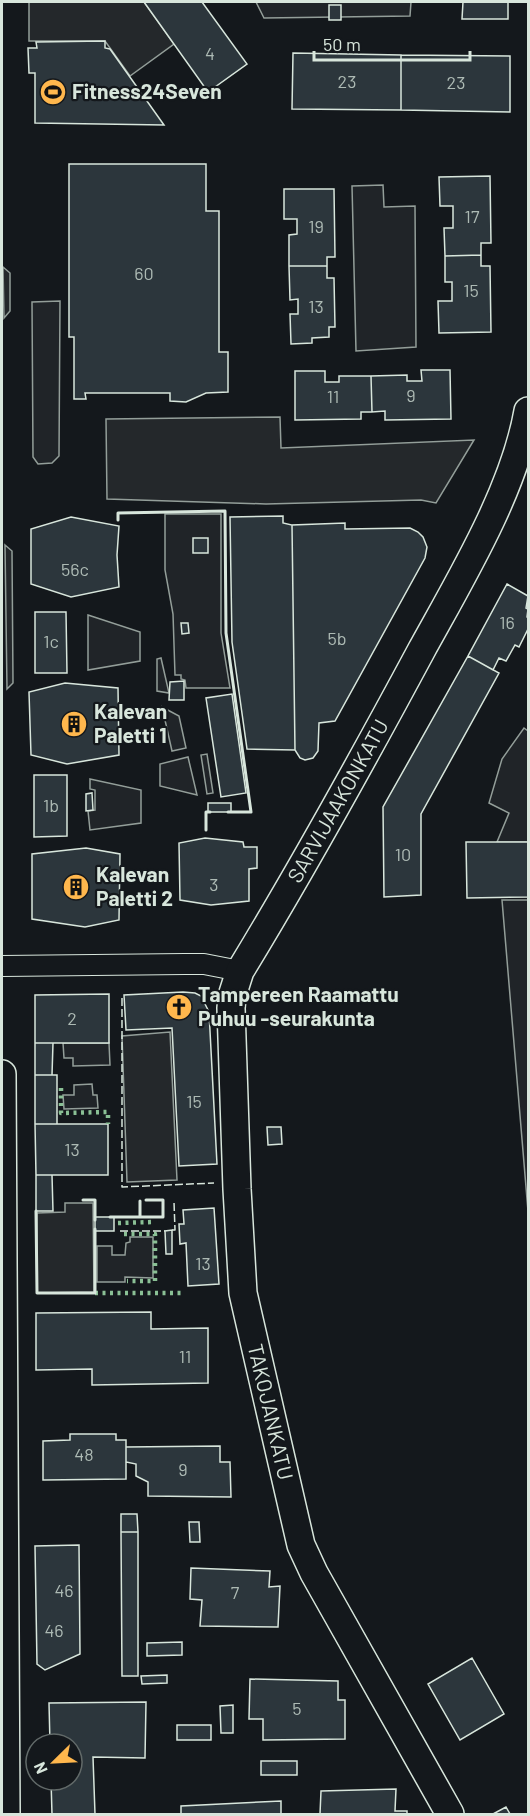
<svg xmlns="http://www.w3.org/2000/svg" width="530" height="1816" font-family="Barlow,sans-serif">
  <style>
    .green { fill: #202428; stroke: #939e99; stroke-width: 1.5 }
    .parking { fill: #24282b; stroke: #939e99; stroke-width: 1.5 }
    .building { fill: #2c363c; stroke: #d8e6dc; stroke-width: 1.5 }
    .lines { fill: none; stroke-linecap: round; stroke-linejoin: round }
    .street-casing { stroke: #d8e6dc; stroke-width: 22 }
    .secondary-casing { stroke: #d8e6dc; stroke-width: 30 }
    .street { stroke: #14181c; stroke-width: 20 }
    .secondary { stroke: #14181c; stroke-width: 27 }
    .hedge { stroke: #8ac095; stroke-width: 4.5; stroke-dasharray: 3 4.5; stroke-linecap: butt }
    .fence { stroke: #d8e6dc; stroke-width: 1.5; stroke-dasharray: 8 3; stroke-linecap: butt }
    .wall { stroke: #d8e6dc; stroke-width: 3 }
    .labels { text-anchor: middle; stroke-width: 4.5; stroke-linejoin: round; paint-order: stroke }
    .number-label { font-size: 18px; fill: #adbab4 }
    .poi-label { font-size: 21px; font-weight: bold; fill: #d8e6dc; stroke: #14181c; text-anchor: start }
    .street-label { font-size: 21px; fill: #d8e6dc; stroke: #14181c }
  </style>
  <rect width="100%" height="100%" fill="#14181c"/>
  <path class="green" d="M256,2H411L410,16L264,18Z
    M383,185L384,207L415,206L416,347L356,351L352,186Z
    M60,301L59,456L52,463L38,464L33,457L32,302Z
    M165,514H221V633L230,688H186L185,680L181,679V675H175L173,614L165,570Z
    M88,615L140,632V661L88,670Z
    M161,658L169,693L157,691V659Z
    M162,707L179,716L186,748L172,751Z
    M524,728L528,731V842H497L509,813L489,803L502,759Z
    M207,754L213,793L207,794L201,755Z
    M188,757L197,795L160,786V764Z
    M90,779L141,790V823L90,830L88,811L95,810V790L90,789Z
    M502,900H528V1211Z
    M63,1043H109L110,1065L73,1066V1058H64Z
    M92,1084L93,1095H97L98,1108L64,1109L63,1095H74V1085Z
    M130,1237H153V1278L125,1277V1282H97V1246H112V1255H125L126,1243L130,1242Z"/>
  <path class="parking" d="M29,2H144L174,44L130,76L105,41H29Z
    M3,267L10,273V311L4,318Z
    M280,417L281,448L474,440L436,503L421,500L266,504L107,499L106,419Z
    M5,545L12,551L13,683L7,689Z
    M170,1032L177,1180L127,1182L122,1036Z
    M65,1203H93L94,1292L37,1293V1213L65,1212Z"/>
  <path class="building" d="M144,2H202L247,64L208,92Z
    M463,2H508V19H462Z
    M329,5H341V20H329Z
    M105,41V48L110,49L164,125L35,123V73H29L28,48H37L36,42Z
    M293,53L401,55V110L292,109Z
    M401,55L510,56V112L401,110Z
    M69,164H206V211H219V352H228V392L206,393L186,402L170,401V393H85L86,399H74V337H69Z
    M490,176L491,243H481V255L445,256L444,228H453V206H440L439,177Z
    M284,189H334L335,257H327V266H289V235L297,234V219H284Z
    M481,255V266H490L491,332L439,333L438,301H452V282H445V256Z
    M289,266H327V278H334L335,327H329V337L312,338V343L291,344L290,314H298V299L290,300Z
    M421,370H450L451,419L385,420V411L372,412L371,376L407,375V381H422Z
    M295,371H325V382H339V376H371L372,412H361V419L295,420Z
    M283,516V523L292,525L295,750L247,749L232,642L230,517Z
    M71,517L119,526L117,555L119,587L71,597L31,584V529Z
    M345,523V529L410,528L418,532L423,537L427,547L425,558L335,721L319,723L318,751L313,758L305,760L300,758L295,750L292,525Z
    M193,538H208V553H193Z
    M507,584L528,596L526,608L528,609L527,617L528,618V629L519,647L515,645L506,661L499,658L493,670L468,656Z
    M35,612H66L67,673H35Z
    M181,623H188L189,633L182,634Z
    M468,656L499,673L421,814V895L384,897L383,807Z
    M184,681V700H169L170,682Z
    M65,683L118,688L119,755L67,764L31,755L29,692Z
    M232,694L246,793L221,797L206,698Z
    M34,775H67V836L34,837Z
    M92,793L93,810L86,811V794Z
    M208,803H231V812H208Z
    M205,838L243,842L244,847H257V868L249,869V901L211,905L180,900L179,843Z
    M466,842H528V897L467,898Z
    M86,848L120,854L119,920L85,927L32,919V854Z
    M183,992L195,993L201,996L209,1012L217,1164L179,1166L172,1028L126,1030L124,995Z
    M109,994V1043H35V995Z
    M35,1043H53L52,1075H35Z
    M35,1075H57V1124H35Z
    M35,1124H108V1175H36Z
    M267,1127H281L282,1144L268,1145Z
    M36,1175H52L53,1211H36Z
    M214,1208L219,1284L188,1286L186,1243L180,1244L179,1224H184L183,1210Z
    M95,1217H114V1231H95Z
    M172,1230V1254H166L165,1231Z
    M151,1312V1329L208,1328V1383L92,1385V1369L36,1370V1313Z
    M70,1434H116V1440H126V1479L43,1480V1441L70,1440Z
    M220,1446V1462H230L231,1497L148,1496V1482L136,1476V1464L126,1462V1447Z
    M121,1514H137L138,1532H121Z
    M189,1522H199L200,1542H190Z
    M121,1532H138V1676H122Z
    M79,1545L80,1654L45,1670L37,1664L35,1546Z
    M191,1568L270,1571L269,1587L280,1586L278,1627L200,1626L202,1600L190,1599Z
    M182,1642V1655L147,1656V1643Z
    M472,1658L504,1714L460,1740L428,1684Z
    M167,1675V1683L142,1684L141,1676Z
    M250,1679L338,1681V1700H345V1739L263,1740V1719H249Z
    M146,1702L145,1758L93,1757L95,1814H52L51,1780H72V1744H50L49,1703Z
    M233,1705V1733H221L220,1706Z
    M177,1725H211V1740H177Z
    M261,1761H297V1775H261Z
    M396,1789L395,1811H407V1814H320L321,1791Z
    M281,1801V1814H181V1806Z
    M506,1807L510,1814H493Z"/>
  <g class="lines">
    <defs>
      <path id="street" d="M2,966L185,964H204L240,971"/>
      <g id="secondary">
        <path d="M2,1074L6,1814"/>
        <path id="s1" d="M450,1814L314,1573L301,1545L243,1293L237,1189L231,1008L232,996L240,971C304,866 363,759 421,651C460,580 514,491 528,411"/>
      </g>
    </defs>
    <use href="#street" class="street-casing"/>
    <use href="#secondary" class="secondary-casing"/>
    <use href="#street" class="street"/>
    <use href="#secondary" class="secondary"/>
    <path class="hedge" d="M61,1088V1113L108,1112V1124
      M118,1223L154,1222
      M124,1234H155V1281H127
      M95,1293H183"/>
    <path class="fence" d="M122,998V1187L214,1183
      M172,1230H175L174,1202
      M120,1231H165"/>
    <path class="wall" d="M118,520V513L225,511L226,633L251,812H228
      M206,830V812H210
      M83,1200H95V1220
      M140,1201V1217
      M36,1211L37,1293H95V1229
      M110,1217H163V1200H146"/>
  </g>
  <defs>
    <symbol id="stadium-disc" viewBox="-11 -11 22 22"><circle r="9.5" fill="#ffb74d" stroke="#14181c"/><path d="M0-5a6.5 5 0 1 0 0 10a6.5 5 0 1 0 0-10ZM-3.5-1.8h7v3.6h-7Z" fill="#111"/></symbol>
    <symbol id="building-disc" viewBox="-11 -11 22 22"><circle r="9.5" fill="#ffb74d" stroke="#14181c"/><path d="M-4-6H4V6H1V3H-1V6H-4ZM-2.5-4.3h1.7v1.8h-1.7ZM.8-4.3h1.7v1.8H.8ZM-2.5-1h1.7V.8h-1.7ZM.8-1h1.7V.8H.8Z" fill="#111"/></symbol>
    <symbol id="church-disc" viewBox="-11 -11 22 22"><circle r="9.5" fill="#ffb74d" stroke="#14181c"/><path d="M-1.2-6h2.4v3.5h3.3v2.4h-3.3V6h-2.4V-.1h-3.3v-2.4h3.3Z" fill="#111"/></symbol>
  </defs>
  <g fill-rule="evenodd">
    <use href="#stadium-disc" x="38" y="77" width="30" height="30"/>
    <use href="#building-disc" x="59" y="709" width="30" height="30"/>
    <use href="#building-disc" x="61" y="872" width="30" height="30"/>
    <use href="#church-disc" x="164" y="992" width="30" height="30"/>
  </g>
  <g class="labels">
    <g class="number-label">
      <text x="210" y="60">4</text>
      <text x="347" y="88">23</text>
      <text x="456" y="89">23</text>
      <text x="472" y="223">17</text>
      <text x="316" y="233">19</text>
      <text x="144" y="280">60</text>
      <text x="471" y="297">15</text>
      <text x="316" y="313">13</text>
      <text x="411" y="402">9</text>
      <text x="333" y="403">11</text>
      <text x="75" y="576">56c</text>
      <text x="507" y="629">16</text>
      <text x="337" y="645">5b</text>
      <text x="51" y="648">1c</text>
      <text x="51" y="812">1b</text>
      <text x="403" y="861">10</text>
      <text x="214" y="891">3</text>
      <text x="72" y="1025">2</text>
      <text x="194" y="1108">15</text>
      <text x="72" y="1156">13</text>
      <text x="203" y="1270">13</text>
      <text x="185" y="1363">11</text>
      <text x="84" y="1461">48</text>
      <text x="183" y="1476">9</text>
      <text x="64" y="1597">46</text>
      <text x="235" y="1599">7</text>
      <text x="54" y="1637">46</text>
      <text x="297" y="1715">5</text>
    </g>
    <g class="poi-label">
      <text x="72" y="99">Fitness24Seven</text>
      <text x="94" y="719">Kalevan<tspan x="94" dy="24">Paletti 1</tspan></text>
      <text x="96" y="882">Kalevan<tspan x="96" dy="24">Paletti 2</tspan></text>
      <text x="198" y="1002">Tampereen Raamattu<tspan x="198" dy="24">Puhuu -seurakunta</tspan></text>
    </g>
    <g class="street-label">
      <text dy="7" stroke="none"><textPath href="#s1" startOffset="1086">SARVIJAAKONKATU</textPath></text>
      <text transform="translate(270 1412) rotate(77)" y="7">TAKOJANKATU</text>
    </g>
  </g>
  <rect width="530" height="1816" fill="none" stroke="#d8e6dc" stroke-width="6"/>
  <g transform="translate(54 1762) rotate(246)"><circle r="28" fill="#14181c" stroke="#626a69" stroke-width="1.5"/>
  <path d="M0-4.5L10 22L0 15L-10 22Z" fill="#ffb74d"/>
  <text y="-9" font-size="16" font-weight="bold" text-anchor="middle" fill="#d8e6dc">N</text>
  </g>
  <path d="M314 51v9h156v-9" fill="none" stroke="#d8e6dc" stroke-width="3"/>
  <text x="323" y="51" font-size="18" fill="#d8e6dc" stroke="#14181c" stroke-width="4.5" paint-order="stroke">50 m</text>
</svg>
